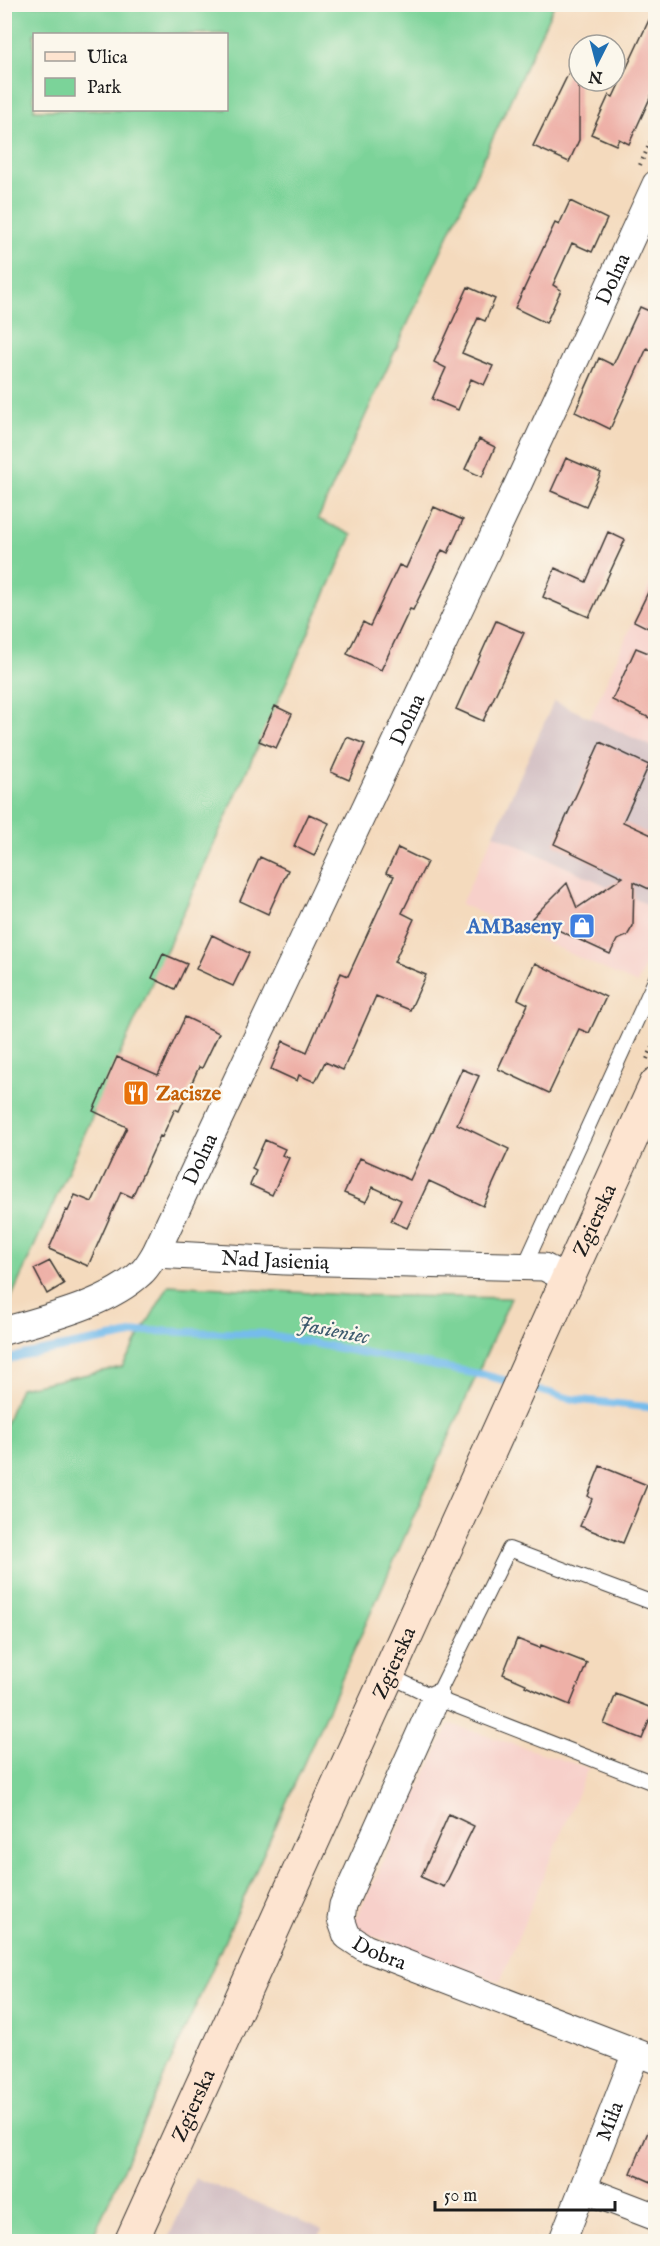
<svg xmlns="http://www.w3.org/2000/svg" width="660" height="2246" font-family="'IM FELL English',serif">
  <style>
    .built { fill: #f7d0ca }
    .industrial { fill: #d2bec2 }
    .green { fill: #7bd399; stroke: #4c785a; stroke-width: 1.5; fill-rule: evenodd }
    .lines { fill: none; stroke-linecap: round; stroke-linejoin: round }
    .stream { stroke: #74bcec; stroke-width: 8 }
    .building { fill: #eeb0a7 }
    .service-casing { stroke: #3c3834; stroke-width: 16 }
    .minor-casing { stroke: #3c3834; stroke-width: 29 }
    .secondary-casing { stroke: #3c3834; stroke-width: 35 }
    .path { stroke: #3c3834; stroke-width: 4; stroke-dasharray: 1.5 4.5; stroke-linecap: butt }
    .service { stroke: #fff; stroke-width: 14 }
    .minor { stroke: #fff; stroke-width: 27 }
    .secondary { stroke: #fde4d0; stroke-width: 33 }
    .labels { text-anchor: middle; stroke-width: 4.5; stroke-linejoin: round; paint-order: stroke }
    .street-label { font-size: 21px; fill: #1c1c1c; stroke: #fbf7ec }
    .shop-label { font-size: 21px; font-weight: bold; fill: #366cbe; stroke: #fbf7ec; text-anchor: end }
    .food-label { font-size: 21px; font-weight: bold; fill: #c56008; stroke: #fbf7ec; text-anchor: start }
    .water-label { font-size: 22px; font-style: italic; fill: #3f5c6f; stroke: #fbf7ec }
  </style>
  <rect width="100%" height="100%" fill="#fbf7ec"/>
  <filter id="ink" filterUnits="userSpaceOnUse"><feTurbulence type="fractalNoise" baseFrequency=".0167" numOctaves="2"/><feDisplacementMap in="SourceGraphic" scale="12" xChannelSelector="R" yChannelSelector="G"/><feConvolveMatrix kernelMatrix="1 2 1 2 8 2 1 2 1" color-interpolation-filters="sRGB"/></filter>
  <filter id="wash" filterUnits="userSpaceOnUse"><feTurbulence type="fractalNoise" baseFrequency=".008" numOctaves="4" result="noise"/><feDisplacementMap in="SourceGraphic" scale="24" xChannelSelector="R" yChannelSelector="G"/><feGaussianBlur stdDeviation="1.35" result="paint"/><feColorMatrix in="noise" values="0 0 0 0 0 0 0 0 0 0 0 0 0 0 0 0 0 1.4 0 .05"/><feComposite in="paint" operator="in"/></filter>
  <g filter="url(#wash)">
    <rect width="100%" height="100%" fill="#f4dabd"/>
    <path class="built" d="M655,573V748L590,718Z
      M494,834L655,908V943L637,984L461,904Z
      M450,1724L588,1768L500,1982L351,1928Z"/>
    <path class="industrial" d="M554,701L655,748V908L494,834Z
      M195,2178L322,2229L317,2241H167Z"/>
    <path class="green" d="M5,5H554L318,519L352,535L5,1312ZM34,34H226V110H34Z
      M169,1285L347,1295L511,1298L91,2241H5V1425L20,1388L122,1367Z"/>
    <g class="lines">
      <path class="stream" d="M4,1361L23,1355L147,1331L264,1334L484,1375L511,1382
        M528,1387L571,1399L656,1408"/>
    </g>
    <g id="blocks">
      <path class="building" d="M656,5V85L629,144L619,139L616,145L591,134L609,95L613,97Z
        M579,52V140L569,162L533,146Z
        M570,201L607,219L592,252L572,243L553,285L561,290L546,323L515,308L555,223L559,225Z
        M468,287L495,299L485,321L478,318L462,353L493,366L484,385L471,379L458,410L432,399L446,368L434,362Z
        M640,307L656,314V353L647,348L610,429L575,412L599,358L613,365Z
        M479,439L495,447L482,477L465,469Z
        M566,458L601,473L586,506L551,491Z
        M434,507L463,520L448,553L442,550L413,610L410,609L381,670L347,654L363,622L370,626L399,565L406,568Z
        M608,532L625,540L589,617L543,597L555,568L586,582Z
        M656,576V632L634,621Z
        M496,621L524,633L483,721L456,709Z
        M636,648L656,656V721L612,700Z
        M275,706L292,714L276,748L259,741Z
        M347,737L365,744L349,780L331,772Z
        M600,742L649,765L623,822L656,837V875L649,889L634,882L633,926L627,936L617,940L610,954L532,918L567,883L577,908L623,877L554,844Z
        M309,814L329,823L314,856L294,846Z
        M398,848L427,862L402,913L414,919L394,962L426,975L410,1010L376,996L343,1070L325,1062L315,1082L299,1075L297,1081L271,1069L283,1041L307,1052L341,973L348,976L394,876L386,873Z
        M260,857L288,870L268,914L240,901Z
        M212,935L249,953L233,986L196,969Z
        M163,954L187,964L175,989L152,978Z
        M535,963L606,997L589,1033L579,1029L549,1093L498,1069L528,1004L518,999Z
        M185,1017L219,1033L202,1068L199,1067L179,1111L175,1109L162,1137L160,1136L132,1197L121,1192L88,1266L49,1249L66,1210L68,1211L75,1195L92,1202L127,1127L93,1111L117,1057L158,1075Z
        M462,1069L479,1076L457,1124L509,1149L483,1206L429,1181L407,1228L391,1221L401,1200L373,1187L366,1202L344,1193L360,1158L410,1180Z
        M265,1140L285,1149L282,1155L289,1158L272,1195L250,1185L256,1171L252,1169Z
        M50,1261L64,1284L47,1294L34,1269Z
        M600,1466L647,1485L623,1543L580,1526L592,1499L588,1496Z
        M517,1639L540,1648L541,1645L587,1663L570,1705L525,1686L526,1684L503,1674Z
        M616,1694L654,1709L642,1739L604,1724Z
        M449,1814L474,1826L444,1887L421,1877Z
        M655,2115H656V2184L631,2173Z"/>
    </g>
  </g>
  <g filter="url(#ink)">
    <use href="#blocks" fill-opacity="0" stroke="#3c3834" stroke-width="1.5"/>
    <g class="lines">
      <defs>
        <path id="service" d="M524,1267L656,978
          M388,1675L436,1698L509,1549L656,1604
          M436,1698L656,1784"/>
        <g id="minor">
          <path id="s1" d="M155,1254L519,482L656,184"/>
          <path id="s2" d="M4,1331C48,1318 108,1304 141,1273C147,1268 151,1260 155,1254L285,1261L544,1267L566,1278"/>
          <path id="s3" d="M436,1698L343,1905L341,1919L347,1936L365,1948L656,2060"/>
          <path d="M583,2189L656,2217"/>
          <path id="s4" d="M562,2242L636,2053"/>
        </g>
        <g id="secondary">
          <path id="s5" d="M131,2242L656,1084"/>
        </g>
      </defs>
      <use href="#service" class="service-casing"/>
      <use href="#minor" class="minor-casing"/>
      <use href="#secondary" class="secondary-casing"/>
      <path class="path" d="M640,165L656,130
        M647,1059L656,1040"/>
      <use href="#service" class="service"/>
      <use href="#minor" class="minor"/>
      <use href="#secondary" class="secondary"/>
    </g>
  </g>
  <defs>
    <symbol id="shop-square" viewBox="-11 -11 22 22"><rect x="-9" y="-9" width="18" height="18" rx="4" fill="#3f7fe0" stroke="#fbf7ec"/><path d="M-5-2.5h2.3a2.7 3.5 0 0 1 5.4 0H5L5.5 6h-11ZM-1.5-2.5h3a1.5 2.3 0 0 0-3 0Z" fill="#fff"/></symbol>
    <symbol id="restaurant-square" viewBox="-11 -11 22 22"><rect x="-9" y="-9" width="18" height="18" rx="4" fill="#e8710a" stroke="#fbf7ec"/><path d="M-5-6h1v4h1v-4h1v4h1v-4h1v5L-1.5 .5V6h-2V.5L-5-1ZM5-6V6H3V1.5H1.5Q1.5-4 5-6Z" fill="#fff"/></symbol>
  </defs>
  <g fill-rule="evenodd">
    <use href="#shop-square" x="567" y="911" width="30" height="30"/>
    <use href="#restaurant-square" x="121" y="1078" width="30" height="30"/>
  </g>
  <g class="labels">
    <g class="street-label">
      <text dy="7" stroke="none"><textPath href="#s1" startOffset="1077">Dolna</textPath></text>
      <text dy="7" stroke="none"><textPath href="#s1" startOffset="591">Dolna</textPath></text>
      <text dy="7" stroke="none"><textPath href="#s1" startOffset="105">Dolna</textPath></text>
      <text dy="7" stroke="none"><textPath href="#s5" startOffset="1122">Zgierska</textPath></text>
      <text dy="7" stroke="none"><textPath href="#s2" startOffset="294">Nad Jasienią</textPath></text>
      <text dy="7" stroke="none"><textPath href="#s5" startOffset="636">Zgierska</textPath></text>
      <text dy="7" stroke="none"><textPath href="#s3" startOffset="296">Dobra</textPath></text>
      <text dy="7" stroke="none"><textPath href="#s5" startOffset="150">Zgierska</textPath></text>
      <text dy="7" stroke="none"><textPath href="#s4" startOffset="130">Miła</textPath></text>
    </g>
    <g class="shop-label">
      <text x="562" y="933">AMBaseny</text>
    </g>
    <g class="food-label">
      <text x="156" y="1100">Zacisze</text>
    </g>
    <g class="water-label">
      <text transform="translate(334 1329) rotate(11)" y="8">Jasieniec</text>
    </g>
  </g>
  <rect width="660" height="2246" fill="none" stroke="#fbf7ec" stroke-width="24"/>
  <rect x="33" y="33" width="195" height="78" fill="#fbf7ec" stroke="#a29f99" stroke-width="1.5"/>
  <rect x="45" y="52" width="30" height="9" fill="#fde4d0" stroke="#a29f99" stroke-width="1.5"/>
  <text x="87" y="63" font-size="18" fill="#1c1c1c">Ulica</text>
  <rect x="45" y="78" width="30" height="18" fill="#7bd399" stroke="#a29f99" stroke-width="1.5"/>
  <text x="87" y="93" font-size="18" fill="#1c1c1c">Park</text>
  <g transform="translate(597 63) rotate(186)"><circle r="28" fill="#fbf7ec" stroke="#a29f99" stroke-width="1.5"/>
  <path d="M0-4.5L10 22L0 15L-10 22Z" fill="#1f6fb2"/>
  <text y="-9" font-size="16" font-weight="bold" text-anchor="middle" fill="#1c1c1c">N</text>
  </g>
  <path d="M435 2201v9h180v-9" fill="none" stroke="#1c1c1c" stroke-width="3"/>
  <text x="444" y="2201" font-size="18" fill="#1c1c1c" stroke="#fbf7ec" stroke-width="4.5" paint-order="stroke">50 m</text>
</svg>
